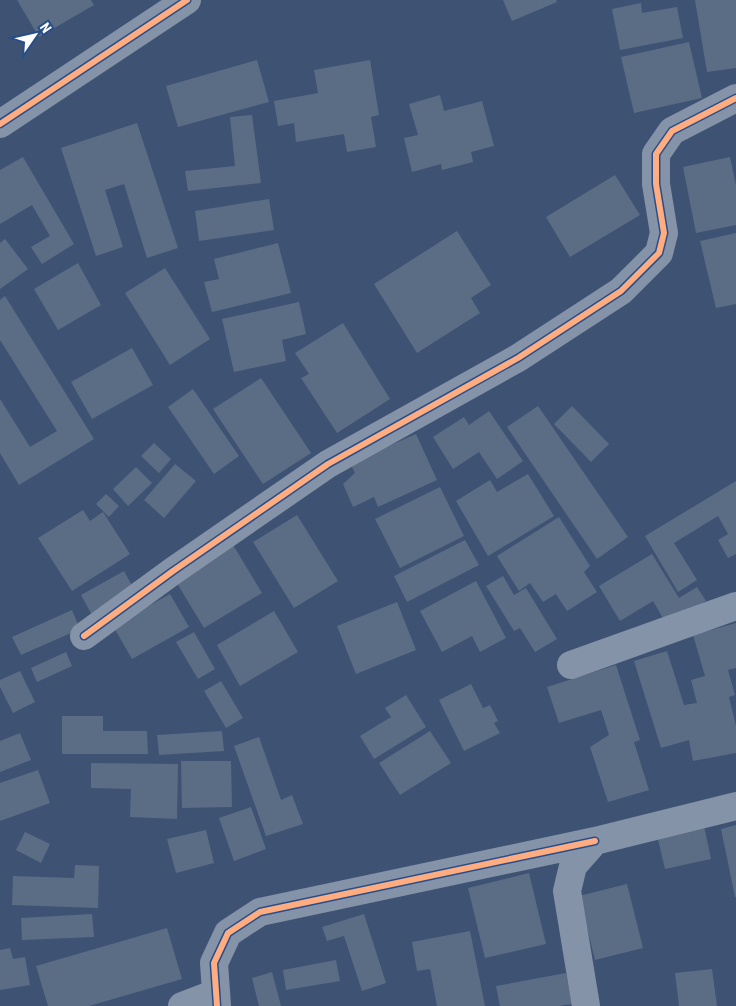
<svg xmlns="http://www.w3.org/2000/svg" width="736" height="1006" font-family="'Roboto Condensed',sans-serif">
  <style>
    .building { fill: #5b6c85 }
    .lines { fill: none; stroke-linecap: round; stroke-linejoin: round }
    .minor { stroke: #8593a8; stroke-width: 28 }
    .cycleway-casing { stroke: #284e89; stroke-width: 9 }
    .cycleway { stroke: #ffac80; stroke-width: 6 }
  </style>
  <rect width="100%" height="100%" fill="#3e5373"/>
  <path class="building" d="M17,0H91L94,5L39,37Z
    M503,0H556L557,2L512,21Z
    M695,0H736V68L707,72Z
    M641,3L642,13L677,7L683,38L620,50L612,9Z
    M689,42L702,98L634,113L621,57Z
    M257,60L269,102L178,127L166,86Z
    M370,60L379,115L371,117L376,147L347,152L344,134L296,142L294,123L278,126L274,101L318,93L314,70Z
    M440,95L444,111L482,101L494,146L471,152L473,162L442,170L441,164L412,172L404,138L418,135L409,104Z
    M252,115L261,183L188,191L185,171L235,166L230,117Z
    M137,123L178,248L147,258L124,184L105,190L123,247L96,256L61,148Z
    M23,157L74,244L42,264L31,247L50,236L32,205L0,224V170Z
    M730,157L736,185V225L696,233L683,167Z
    M615,175L640,215L570,257L546,217Z
    M269,199L274,230L199,241L195,211Z
    M457,231L491,285L471,298L480,313L417,353L374,284Z
    M736,233V304L716,308L700,241Z
    M5,239L28,269L0,289V243Z
    M278,243L291,293L212,312L204,282L219,279L214,259Z
    M78,263L101,305L58,330L34,289Z
    M165,268L210,339L170,365L125,293Z
    M5,296L94,439L19,485L0,453V399L30,447L57,431L0,340V300Z
    M299,302L306,334L282,340L286,361L234,372L222,319Z
    M343,323L390,399L337,433L301,378L309,374L295,353Z
    M132,348L153,385L92,419L71,382Z
    M261,378L311,453L263,484L213,409Z
    M193,389L239,456L214,474L168,407Z
    M538,406L628,537L597,559L507,427Z
    M572,406L609,444L591,462L554,424Z
    M489,411L523,461L497,479L479,452L453,469L433,437L464,417L469,425Z
    M416,434L437,480L378,507L374,497L353,507L343,484L355,473L350,463Z
    M154,443L171,459L159,473L141,456Z
    M175,464L196,481L164,518L144,500Z
    M136,467L152,483L128,506L113,489Z
    M528,474L554,516L488,556L456,501L490,480L497,492Z
    M736,481V554L728,558L718,540L728,534L718,516L674,543L697,580L678,592L645,536Z
    M440,487L464,536L400,568L375,519Z
    M106,494L119,506L109,517L96,504Z
    M83,510L90,521L103,512L130,554L72,591L38,538Z
    M297,515L338,581L294,608L253,542Z
    M559,517L590,566L584,572L597,592L567,611L556,594L543,602L530,583L519,591L497,556Z
    M465,540L479,565L407,602L394,576Z
    M233,545L262,593L204,628L175,580Z
    M652,554L679,598L697,587L706,601L667,625L653,601L620,621L599,586Z
    M124,571L135,591L92,615L81,595Z
    M503,576L514,595L526,588L557,639L535,652L520,628L514,631L486,586Z
    M476,581L506,638L480,652L472,636L442,652L420,611Z
    M170,594L189,627L132,659L113,626Z
    M397,602L416,650L356,674L337,626Z
    M72,610L80,629L21,655L12,637Z
    M274,611L298,652L240,686L217,645Z
    M736,623V668L728,670L735,695L729,697L736,726V753L693,761L689,740L661,748L634,661L667,651L684,705L697,703L691,680L705,676L693,635Z
    M194,632L215,669L198,679L176,642Z
    M66,652L72,666L37,682L31,668Z
    M616,665L640,740L634,742L649,790L608,802L590,747L609,735L601,710L559,723L547,687Z
    M20,671L35,702L13,713L0,687V680Z
    M221,681L243,718L226,728L204,691Z
    M471,684L483,708L490,705L498,721L494,723L500,733L464,751L439,700Z
    M406,695L426,727L374,759L360,736L391,717L385,708Z
    M62,716H103V731H147L148,754H62Z
    M222,731L224,751L159,755L157,735Z
    M430,731L451,763L400,795L379,763Z
    M20,733L31,760L0,772V741Z
    M259,737L281,800L292,795L303,824L266,836L234,746Z
    M181,761H231L232,807L182,808Z
    M91,763L178,764L177,819L130,817L131,789L91,788Z
    M38,770L50,803L0,821V783Z
    M251,807L266,849L234,861L219,818Z
    M703,821L711,859L665,869L656,831Z
    M736,825V897H735L721,829Z
    M206,830L214,863L176,873L167,839Z
    M25,832L50,844L41,863L16,850Z
    M75,865L99,866L98,908L12,905L13,876L74,878Z
    M529,873L546,944L485,958L468,888Z
    M627,884L643,948L595,960L579,896Z
    M92,914L94,937L22,940L21,918Z
    M364,914L386,983L362,991L344,936L327,941L322,927Z
    M167,928L182,979L89,1006H48L36,966Z
    M470,931L485,1006H437L430,969L417,971L412,942Z
    M10,948L13,959L25,957L30,985L0,990V950Z
    M336,960L340,981L286,990L283,970Z
    M712,969L717,1006H679L675,973Z
    M272,972L281,1006H259L252,978Z
    M566,973L572,1004L559,1006H500L496,986Z"/>
  <g class="lines">
    <path class="minor" d="M0,124L187,0
      M84,636L173,571L328,464L518,358L621,291L659,253L664,233L656,184V154L672,131L736,98
      M571,665L736,606
      M182,1006L216,993
      M217,1006L214,963L228,933L260,912L595,841
      M586,1006L567,891L573,866L595,841L736,806"/>
    <defs>
      <path id="cycleway" d="M0,124L187,0
        M84,636L173,571L328,464L518,358L621,291L659,253L664,233L656,184V154L672,131L736,98
        M217,1006L214,963L228,933L260,912L595,841"/>
    </defs>
    <use href="#cycleway" class="cycleway-casing"/>
    <use href="#cycleway" class="cycleway"/>
  </g>
  <g transform="translate(35 35) rotate(56)" stroke="#284e89" stroke-width="4" paint-order="stroke">
  <path d="M0-4L9 19L0 12L-9 19Z" fill="#ffffff"/>
  <text y="-8" font-size="14" font-weight="bold" text-anchor="middle" fill="#ffffff">N</text>
  </g>
</svg>
